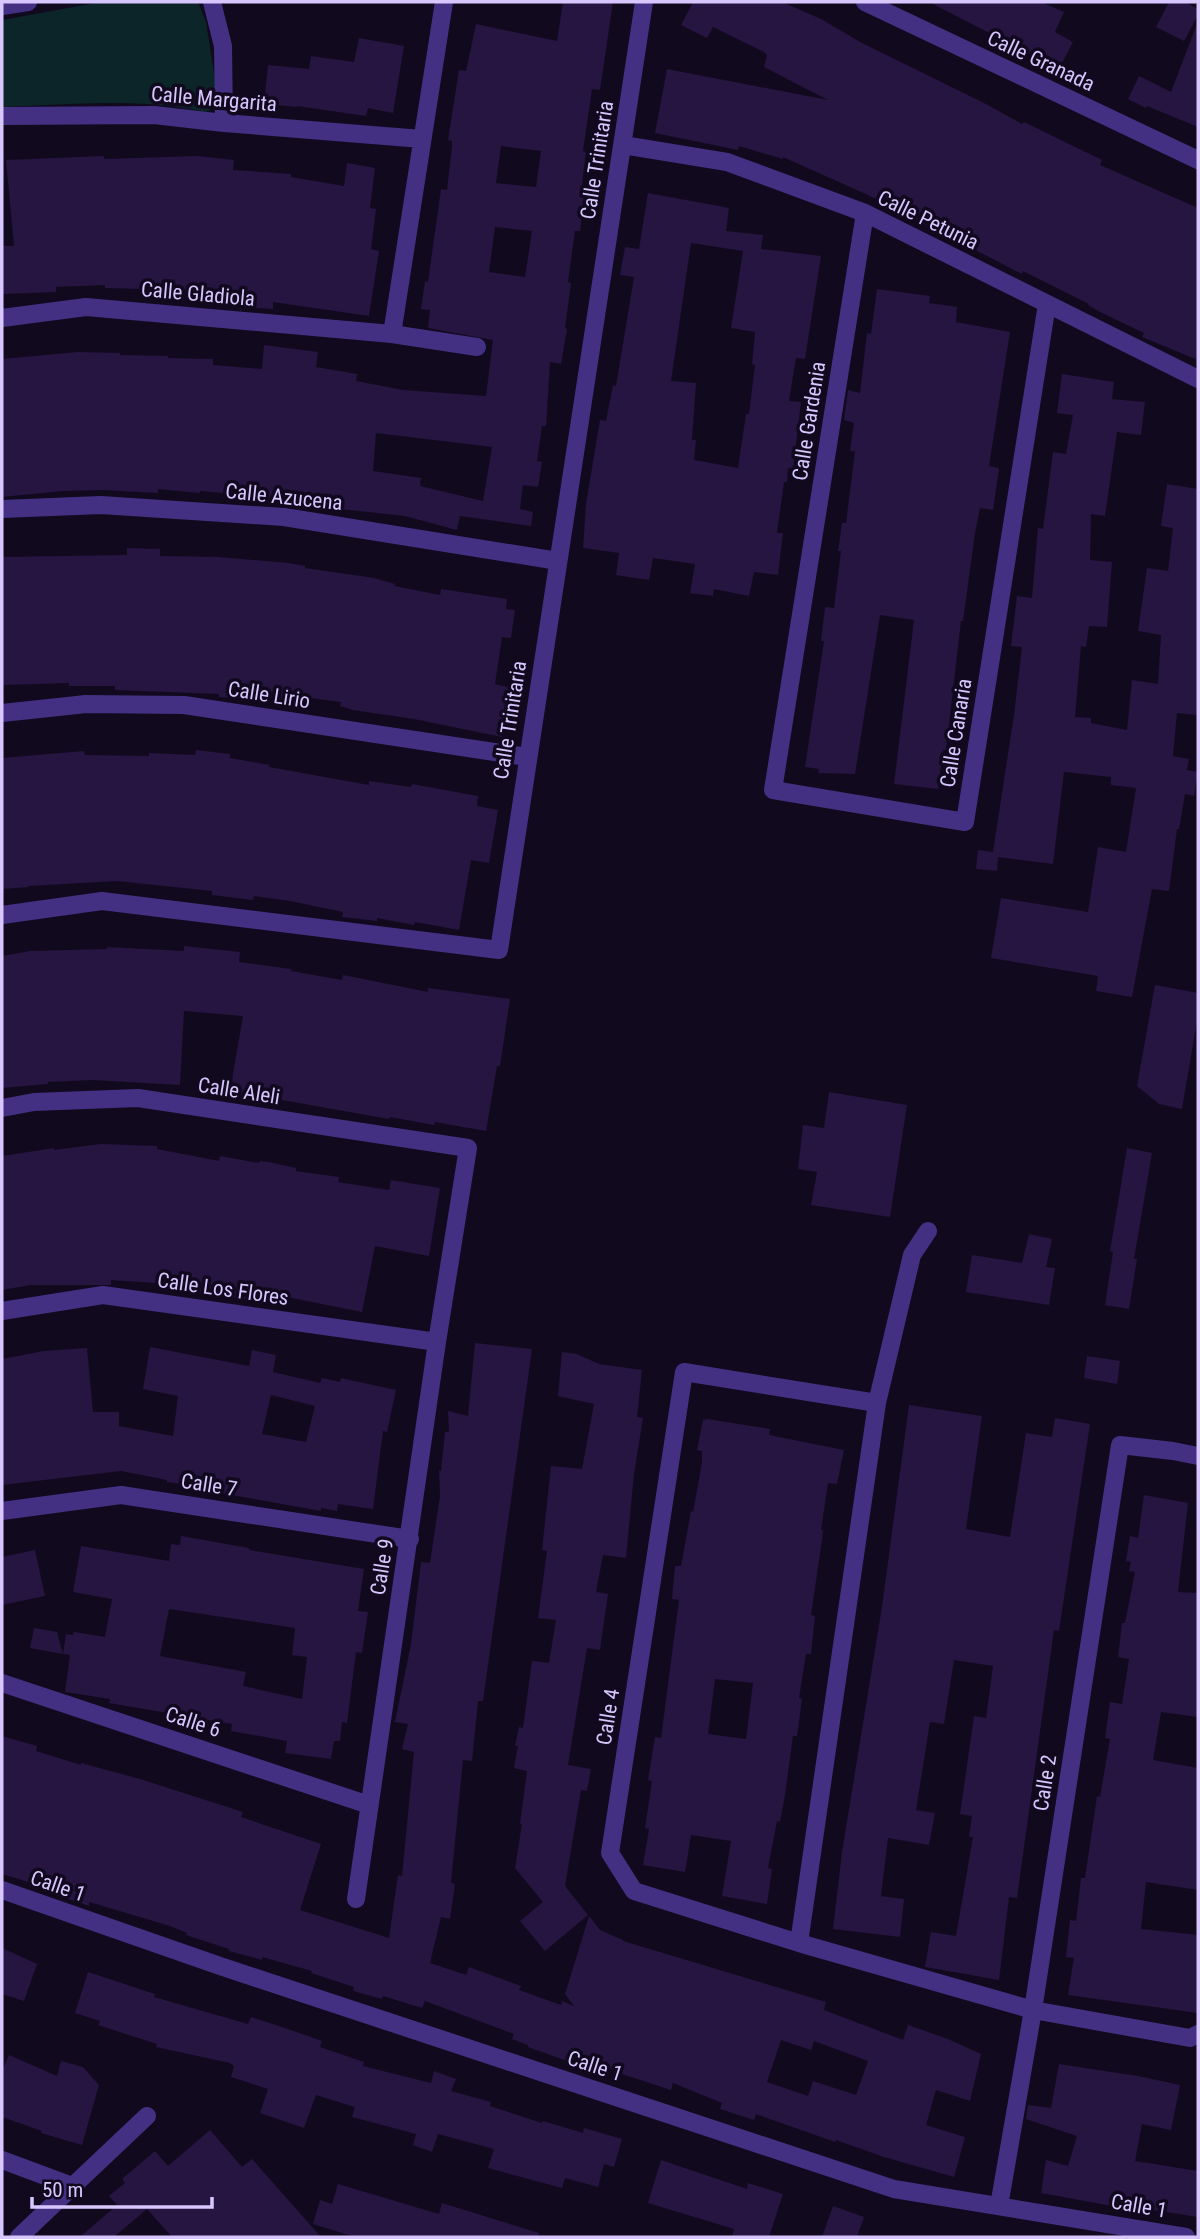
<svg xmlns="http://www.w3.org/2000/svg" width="1200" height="2239" font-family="'Roboto Condensed',sans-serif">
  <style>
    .green { fill: #0c2529 }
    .building { fill: #261441; fill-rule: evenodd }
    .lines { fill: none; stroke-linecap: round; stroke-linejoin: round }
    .minor { stroke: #433083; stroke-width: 18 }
    .labels { text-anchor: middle; stroke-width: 7; stroke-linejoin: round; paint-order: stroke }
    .street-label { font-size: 21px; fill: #d8c7ff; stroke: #110a1f }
  </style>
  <rect width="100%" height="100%" fill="#110a1f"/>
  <path class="green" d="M101,2H198L206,22L218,99L210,110L205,112C139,97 69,105 2,107V20Z"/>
  <path class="building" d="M563,2H613L600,90L592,89L583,151L586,152L581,193H585L580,231H575L568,282L571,283L565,328L567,329L561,364L550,362L546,426H542L537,461L542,462L538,487L523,485L520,509L533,512L531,526L460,516L457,530L405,516L294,504L295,501L248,498V495L200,491V493L158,489V493L103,490L63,491L2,497V359L78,352L120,353V355L168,356V358L213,359V365L262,369L264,345L318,352L316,367L357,374L356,381L403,390L486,396L493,340L428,328L430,310L421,309L425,281L428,282L441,189L447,190L452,146V141L448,140L459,70L466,71L476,24L557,41ZM501,146L541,151L536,187L496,183ZM495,227L532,231L525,277L489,272ZM376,433L492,447L483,501L420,486L421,478L373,471Z
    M693,2H782L821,19L862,43L986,104L1022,124L1024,122L1102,160L1100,165L1198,208V360L1142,337L1144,333L1100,312L1088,305L1089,304L1023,271L1022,274L868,195L783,157V159L739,146L738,150L655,133L667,69L828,100L764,67L767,55L764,52L713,27L707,38L681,25Z
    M929,2H1041L1064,12L1055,32L1073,42L1059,69Z
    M1169,2H1185L1198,9V15L1184,41L1156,27Z
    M1197,24H1198V127L1147,106L1146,108L1128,99L1139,76L1171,92Z
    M359,38L404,46L393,113L368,108L366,116L297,106V107L264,104L268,65L309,69L311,56L354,62Z
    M104,156V159L198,156L234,160L233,170L291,174V177L344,186L347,163L375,168L370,208L376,209L371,249L379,251L369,316L273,302V309L231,306V302H211L208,292L143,287V289L105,288V285L56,287V292L2,294V246H14L6,160Z
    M648,193L729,208L726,231L763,235L761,249L821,256L805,359L796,358L789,401L801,402L793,469L788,468L787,482H784L777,533H783L778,575L754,572L749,596L714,589L713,596L690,593L695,564L653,558L649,580L616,575L619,553L583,548L586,504L600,420L606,421L613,385L616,386L634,277L620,275L625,247L639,249ZM691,243L743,251L731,328L755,332L752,364L755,365L749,414H746L738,468L694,460L696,440H692L696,383L671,381Z
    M877,289L930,296L929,303L957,307L956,322L1010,332L989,466L999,468L993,510L980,508L975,533L963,621H961L946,750H943L938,789L894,784L914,620L880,615L855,774L818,773L819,769L805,767L824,641H821L825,607L834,608L841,551H838L842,523H846L855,451H850L854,423L844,420L845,411L848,390L860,393L867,333L871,334Z
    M1062,374L1114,382L1112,399L1145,402L1141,435L1117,432L1105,516L1091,514L1090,560L1112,562L1107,627L1089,626L1086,647L1081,646L1075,717L1091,718V723L1127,730L1132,680L1158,684L1161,635L1138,631L1147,568L1168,571L1173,528L1161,526L1167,484L1198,489V715L1177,713L1173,756L1189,759L1187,770L1198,772L1194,796L1185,794L1179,829H1177L1169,891L1152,889L1132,997L1096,991L1098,976L991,958L1001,898L1088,912L1098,847L1126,852L1136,788L1111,785V777L1064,772L1053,864L998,857L997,871L976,869L978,850L993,852L1014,715L1022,647L1011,646L1017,596L1032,598L1038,528L1043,529L1053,452L1066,454L1073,415L1057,413Z
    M127,548L160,549V556L218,557L289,563L305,566V568L374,578L395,584L394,586L440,595L441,589L507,599L506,609L515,610L511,638L502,637L495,684L511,688L502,737L414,719L353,710L340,706L341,702L296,696V700L243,694V699L219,697V694L115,690V686H69V683L2,685V557L127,555Z
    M196,750L230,754V758L270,765L269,767L369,785V781L411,787L412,784L478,796L477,806L498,810L489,863L471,860L459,930L415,922L414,925L377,918V921L342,917L343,912L290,901L254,896L253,900L212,895V891L117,881L28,886L29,887L2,889V758L84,751L85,755L149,756V753L195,755Z
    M184,946L240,952L239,962L291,969V971L342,980L343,975L428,992V988L510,999L500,1066H497L486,1131L435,1122L434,1125L390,1117L389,1119L265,1097L264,1103L229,1097L243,1016L184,1011L180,1085L92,1080L48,1082V1084L2,1088V956L30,951L107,949V947L184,951Z
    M1155,985L1198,993V1015L1182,1109L1159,1104L1137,1086Z
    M829,1092L907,1105L890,1217L811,1205L817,1172L798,1169L803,1125L824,1128Z
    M101,1144L157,1146V1149L219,1161L220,1156L259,1163L260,1161L269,1162L296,1168V1171L339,1177L338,1182L389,1190L391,1180L440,1188L429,1256L375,1246L362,1312L277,1295L276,1303L199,1293V1290L156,1286V1283L111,1280V1285H31L2,1290V1156L54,1148V1150Z
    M1127,1148L1152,1153L1134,1259H1137L1129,1309L1105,1305L1113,1252L1110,1251Z
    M1029,1234L1052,1239L1046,1267L1055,1268L1049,1305L966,1292L972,1255L1022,1263Z
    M475,1343L532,1349L483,1701H478L472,1761L463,1760L451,1883L455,1884L450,1919L441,1917L430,1963L466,1975L469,1967L521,1986L519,1990L561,2005L562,2001L574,2006L565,1994L589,1916L600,1930L623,1940V1941L826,2002L824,2010L903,2040L908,2025L948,2039L981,2054L970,2101L936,2090L926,2125L965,2137L954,2177L884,2157L836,2140L835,2142L756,2114L754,2120L720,2109L722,2103L673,2083L671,2090L622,2074L587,2059L584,2067L528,2047V2045L512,2039L514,2034L425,2001L422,2008L383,1996L382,1999L353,1991L354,1987L311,1973L312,1971L262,1957V1960L229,1951V1949L186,1935L187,1933L170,1926L89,1902V1906L62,1897L64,1893L2,1874V1736L37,1746L36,1751L81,1765V1763L140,1779L243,1812L241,1817L321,1844L300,1910L389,1938L398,1875L402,1876L414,1752L402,1749L408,1724L395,1722L411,1644L421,1562L430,1563L440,1496L439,1470L441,1471L445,1432H449L448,1411L468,1416ZM781,2040L811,2050L814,2041L868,2061L856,2095L813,2081L808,2096L767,2082Z
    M150,1347L249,1366L252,1350L276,1355L273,1372L320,1383L322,1378L340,1382L341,1378L396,1390L387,1432L383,1431L373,1509L338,1504L337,1511L321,1508V1511L215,1492V1489L167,1482V1480L121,1471L2,1485V1359L44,1351L87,1348L93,1412H119V1426L173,1436L178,1396L143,1389ZM271,1395L315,1406L306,1442L262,1434Z
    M562,1352L577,1354L599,1364L642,1370L637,1417L643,1418L634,1474L626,1558L603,1555L596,1592L608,1594L600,1650L587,1648L568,1765L591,1769L587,1791L581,1790L565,1886L588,1915L545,1951L520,1921L543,1902L515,1868L522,1824H520L527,1771L514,1768L518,1746H515L519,1727L523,1728L532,1661L549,1663L556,1620L538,1618L547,1551L542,1550L551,1466L582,1469L594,1404L558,1396Z
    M1087,1356L1120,1361L1117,1384L1084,1378Z
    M909,1405L982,1416L966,1529L1010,1537L1026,1433L1052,1437L1055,1418L1090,1424L1059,1631L1054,1630L1017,1898L1009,1897L999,1980L925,1967L931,1932L956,1936L973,1837H969L972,1816L960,1814L974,1716L986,1718L993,1666L954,1660L944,1724L930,1722L916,1810L935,1813L929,1845L888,1838L881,1896L904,1899L900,1937L833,1929L842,1852L882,1607Z
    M707,1419L770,1429L769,1435L844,1450L837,1484L828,1483L821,1530H823L822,1540L811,1615L815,1616L811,1654H806L799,1698L802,1699L797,1736H793L785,1795L780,1822L777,1821L768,1868L772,1869L767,1904L722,1896L731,1841L691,1835L685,1872L643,1865L649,1829L645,1828L652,1781L648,1780L655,1737L661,1738L679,1600L672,1599L675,1566H681L691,1511L693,1512L702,1463V1451L697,1450L703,1420ZM715,1679L753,1683L746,1739L708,1734Z
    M1144,1495L1188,1503L1178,1592L1198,1593V1717L1161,1712L1153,1760L1198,1768V1890L1146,1882L1141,1929L1198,1935V2013L1068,1995L1074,1958L1066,1957L1070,1920L1076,1921L1081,1878H1085L1097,1796L1100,1797L1110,1739L1105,1738L1110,1702L1122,1704L1129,1659L1118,1657L1122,1623H1125L1135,1572L1129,1571L1131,1562L1126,1561L1130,1536L1138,1538Z
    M181,1536L249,1548V1550L364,1569L358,1611L368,1612L362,1653L356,1652L347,1723L342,1722L340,1741H334L331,1759L285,1753L287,1741L231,1731L232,1724L109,1703L110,1699L65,1692L70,1655L63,1654L66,1634L73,1635L74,1632L105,1637L112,1599L73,1592L81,1546L169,1561L171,1544L180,1545ZM169,1609L295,1628L292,1655L307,1657L302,1699L243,1686L246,1672L160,1656Z
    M35,1550L45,1596L2,1605V1557Z
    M34,1628L57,1632L63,1654L30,1648Z
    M2,1948L37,1964L24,2001L2,1994Z
    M88,1972L155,1994L154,1997L248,2024L251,2017L285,2028L322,2041L320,2047L364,2062L363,2066L431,2083L434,2071L456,2079L451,2091L491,2102L490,2106L542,2123L543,2121L583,2133L584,2128L622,2139L614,2167L604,2164L598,2187L565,2178L562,2188L488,2168L494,2149L438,2134L432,2152L413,2145L416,2134L352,2117L355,2107L316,2095L304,2128L260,2113L268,2089L231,2077L234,2066L230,2063L156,2047L157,2044L98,2025L100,2021L75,2013Z
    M9,2055L57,2076L61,2061L83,2067L99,2085L82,2145L41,2133L42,2131L2,2117V2071Z
    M1059,2064L1138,2076L1180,2085L1171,2130L1142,2124L1135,2161L1198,2171V2217L1141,2208L1140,2211L1041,2193L1046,2160L1068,2166L1077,2136L1026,2119L1028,2105L1051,2108Z
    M210,2130L242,2167L252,2159L321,2237H172L147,2209L114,2237H80L117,2205L109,2196L125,2183L122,2179L155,2151L168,2166Z
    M661,2160L747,2189L748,2183L783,2194L769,2237H732L734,2229L648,2203Z
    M338,2184L439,2214L442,2203L539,2233L538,2237H355L313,2224L320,2200L332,2204Z
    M833,2206L864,2217L857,2237H822Z"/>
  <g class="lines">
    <path class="minor" d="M212,2L223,46L224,123
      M865,2L1198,160
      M2,6L28,2
      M2,116L154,115L224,123L422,139
      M623,145L727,162L865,213L1198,379
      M865,213L773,790L965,822L1047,304
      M2,318L86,307L392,334L477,347
      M392,334L444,2
      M2,509L101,505L284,517L558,561
      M2,713L86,704L184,705L527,757
      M2,915L102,901L499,950L644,2
      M2,1108L34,1102L138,1098L468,1148L437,1342L356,1899
      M2,1311L103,1295L437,1342
      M877,1403L684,1372L610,1853L634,1891L799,1943L1033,2010L1190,2038L1198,2034
      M2,1511L121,1495L410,1539
      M2,1683L369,1805
      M2,1890L220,1966L894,2189L1186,2237
      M799,1943L877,1403L912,1255L928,1231
      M2,2160L72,2186
      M999,2206L1033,2010L1120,1445L1173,1451L1198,1456
      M19,2237L147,2116"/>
  </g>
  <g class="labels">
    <g class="street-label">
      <text transform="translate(1041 61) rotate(25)" y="7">Calle Granada</text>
      <text transform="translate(214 99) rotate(5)" y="7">Calle Margarita</text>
      <text transform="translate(597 160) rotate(-81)" y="7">Calle Trinitaria</text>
      <text transform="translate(928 220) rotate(26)" y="7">Calle Petunia</text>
      <text transform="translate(198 294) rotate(5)" y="7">Calle Gladiola</text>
      <text transform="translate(809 421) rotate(-81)" y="7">Calle Gardenia</text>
      <text transform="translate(284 497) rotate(6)" y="7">Calle Azucena</text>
      <text transform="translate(269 695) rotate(9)" y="7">Calle Lirio</text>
      <text transform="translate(510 720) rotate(-81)" y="7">Calle Trinitaria</text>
      <text transform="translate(956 733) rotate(-81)" y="7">Calle Canaria</text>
      <text transform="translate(239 1091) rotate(9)" y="7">Calle Aleli</text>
      <text transform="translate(223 1289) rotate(8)" y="7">Calle Los Flores</text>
      <text transform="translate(209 1485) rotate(9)" y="7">Calle 7</text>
      <text transform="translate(382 1567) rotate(-81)" y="7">Calle 9</text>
      <text transform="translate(608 1717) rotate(-81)" y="7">Calle 4</text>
      <text transform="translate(193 1722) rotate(18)" y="7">Calle 6</text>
      <text transform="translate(1045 1783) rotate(-81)" y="7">Calle 2</text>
      <text transform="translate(58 1886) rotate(19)" y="7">Calle 1</text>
      <text transform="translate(595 2066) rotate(18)" y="7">Calle 1</text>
      <text transform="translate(1139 2206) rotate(10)" y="7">Calle 1</text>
    </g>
  </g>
  <rect width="1200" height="2239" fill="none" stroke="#d8c7ff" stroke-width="7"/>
  <path d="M32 2197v10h180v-10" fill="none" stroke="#d8c7ff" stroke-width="3.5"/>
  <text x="42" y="2197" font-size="21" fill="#d8c7ff" stroke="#110a1f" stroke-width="5" paint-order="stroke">50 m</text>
</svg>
